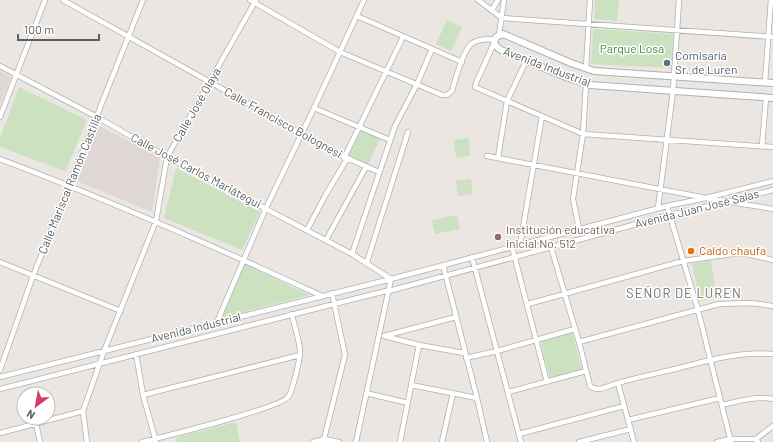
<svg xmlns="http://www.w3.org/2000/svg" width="773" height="442" font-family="Barlow,sans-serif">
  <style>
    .education { fill: #ded7d3 }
    .green { fill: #cbe1c0 }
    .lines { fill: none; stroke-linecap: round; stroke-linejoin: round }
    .street-casing { stroke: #adb1b3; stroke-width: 6 }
    .secondary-casing { stroke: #acb2b4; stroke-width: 8 }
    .street { stroke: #fff; stroke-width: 4.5 }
    .secondary { stroke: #fff; stroke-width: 6 }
    .service-dot { fill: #5c6f8a; stroke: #fff; stroke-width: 1.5 }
    .education-dot { fill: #8d6e63; stroke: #fff; stroke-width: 1.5 }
    .food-dot { fill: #e8710a; stroke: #fff; stroke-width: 1.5 }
    .labels { text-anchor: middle; stroke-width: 3; stroke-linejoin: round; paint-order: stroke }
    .park-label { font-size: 12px; fill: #4f7e3d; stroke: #fff }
    .service-label { font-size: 12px; fill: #4e5e75; stroke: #fff; text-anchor: start }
    .street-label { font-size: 12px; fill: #5a5f61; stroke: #fff }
    .education-label { font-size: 12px; fill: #785e54; stroke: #fff; text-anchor: start }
    .food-label { font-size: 12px; fill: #c56008; stroke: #fff; text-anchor: start }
    .neighbourhood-label { font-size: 13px; letter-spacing: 1px; fill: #6b7273; stroke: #fff }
  </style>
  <rect width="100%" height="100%" fill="#ebe6e2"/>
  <path class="education" d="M0,71L11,77L0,105Z
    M100,126L160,157L152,212L79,182L78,179L94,140L98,127Z"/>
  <path class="green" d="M595,0H619L617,21L594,19Z
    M447,20L462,27L451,51L436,44Z
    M593,29L673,34L672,68L591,64Z
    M19,87L86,120V122L66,170L65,171L0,147V138Z
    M360,130L380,139L368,164L347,156Z
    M469,138L470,156L456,158L454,140Z
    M176,168L260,212L242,250L164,218Z
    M471,179L473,194L458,196L456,181Z
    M457,215L460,229L435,234L432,220Z
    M711,260L716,298L700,301L692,264Z
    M245,264L309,295L221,318Z
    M572,332L582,370L550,378L540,340Z
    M236,422L240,442H177L175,438Z"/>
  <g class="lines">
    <defs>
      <path id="street" d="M63,0L269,115C304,137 340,156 379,172
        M250,0L340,52L442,95H447L452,91C455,80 463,51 471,44C477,39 487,39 495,39
        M478,0L502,18
        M492,10L498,0
        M357,16L462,62
        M502,18L773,37
        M499,35L504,0
        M494,43L476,83L475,87L583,134L773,147
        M0,66L97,117L167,157L352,254L391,279
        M586,68L590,0
        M765,82L771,0
        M314,108L390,140
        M0,117L45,0
        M762,146L766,98
        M487,156L706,198L773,209
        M344,158L403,37
        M498,158L507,101L526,61
        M0,159C109,200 216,247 322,296
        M667,206L698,310L731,442
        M658,208L673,91L679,0
        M579,229L573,199L583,134L586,84
        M307,230L325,196L347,159
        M548,237L579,342L590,386C598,393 609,385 618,383C638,377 659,373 679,368C710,360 741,351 773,354
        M326,240L366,167
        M520,245L542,116
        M512,247L547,382
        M352,254L395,126L417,84L432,49
        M472,257L521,442
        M0,262L121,311
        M367,262L408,132
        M443,265L477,398L487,442
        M389,291L670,215L731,201L773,190
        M528,304L683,261L732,254H747L773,260
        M217,322L266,208L314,108L364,0
        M384,336L419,345L464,353
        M384,336L456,317
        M579,342L719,304L751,303L773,306
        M136,354L143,395L156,442
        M466,358L497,351L575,329
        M0,370L33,276L143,0
        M0,377L391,279L667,206L706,198L773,181
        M618,383L634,442
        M411,385L477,398
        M0,389L334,304L390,290
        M508,392L586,371
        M366,393L408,403
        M143,395L300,355
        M722,405C739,401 755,396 773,399
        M628,420L720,398
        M36,424L40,442
        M0,433L83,411
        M519,434L624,406
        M324,441V439L339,442
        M87,442L83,411L104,351L156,221L167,157L256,0
        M142,442C163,437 280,408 288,397C292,393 301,357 300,350C299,338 294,326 292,314
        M313,442L324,439L345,355L332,293
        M356,442L391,279
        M400,442L419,345
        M442,442L453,393
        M579,442L631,429
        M717,442L730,439H756
        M758,442L756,439L773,426"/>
      <path id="secondary" d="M773,83L594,71L571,63L503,34L496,37L494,43L498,48L501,50L566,77L590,85L773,98"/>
    </defs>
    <use href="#street" class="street-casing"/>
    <use href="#secondary" class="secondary-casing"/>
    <use href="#street" class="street"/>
    <use href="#secondary" class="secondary"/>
  </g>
  <circle class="service-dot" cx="667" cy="63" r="4"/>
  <circle class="education-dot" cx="498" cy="237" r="4"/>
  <circle class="food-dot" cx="691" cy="251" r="4"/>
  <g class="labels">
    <g class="park-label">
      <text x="632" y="53">Parque Losa</text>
    </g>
    <g class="service-label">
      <text x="675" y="60">Comisaría<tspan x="675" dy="14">Sr. de Luren</tspan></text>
    </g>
    <g class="street-label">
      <text transform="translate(547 67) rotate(21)" y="4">Avenida Industrial</text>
      <text transform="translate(197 105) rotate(-60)" y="4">Calle José Olaya</text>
      <text transform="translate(283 123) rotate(29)" y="4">Calle Francisco Bolognesi</text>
      <text transform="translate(196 171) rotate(28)" y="4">Calle José Carlos Mariátegui</text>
      <text transform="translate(70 184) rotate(-68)" y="4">Calle Mariscal Ramón Castilla</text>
      <text transform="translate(697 209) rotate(-14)" y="4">Avenida Juan José Salas</text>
      <text transform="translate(196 328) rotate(-14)" y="4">Avenida Industrial</text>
    </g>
    <g class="education-label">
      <text x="506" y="234">Institución educativa<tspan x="506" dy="14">inicial No. 512</tspan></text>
    </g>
    <g class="food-label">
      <text x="699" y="255">Caldo chaufa</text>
    </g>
    <g class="neighbourhood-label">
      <text x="684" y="298">SEÑOR DE LUREN</text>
    </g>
  </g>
  <g transform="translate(36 406) rotate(212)"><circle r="19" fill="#ffffff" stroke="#bdbfc0"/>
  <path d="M0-3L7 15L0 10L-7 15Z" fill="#d63d63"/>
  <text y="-6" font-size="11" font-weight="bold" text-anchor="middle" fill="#5a5f61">N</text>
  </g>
  <path d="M18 34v6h81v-6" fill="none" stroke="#5a5f61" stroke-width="2"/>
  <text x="24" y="34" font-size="12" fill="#5a5f61" stroke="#ffffff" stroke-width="3" paint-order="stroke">100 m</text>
</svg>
